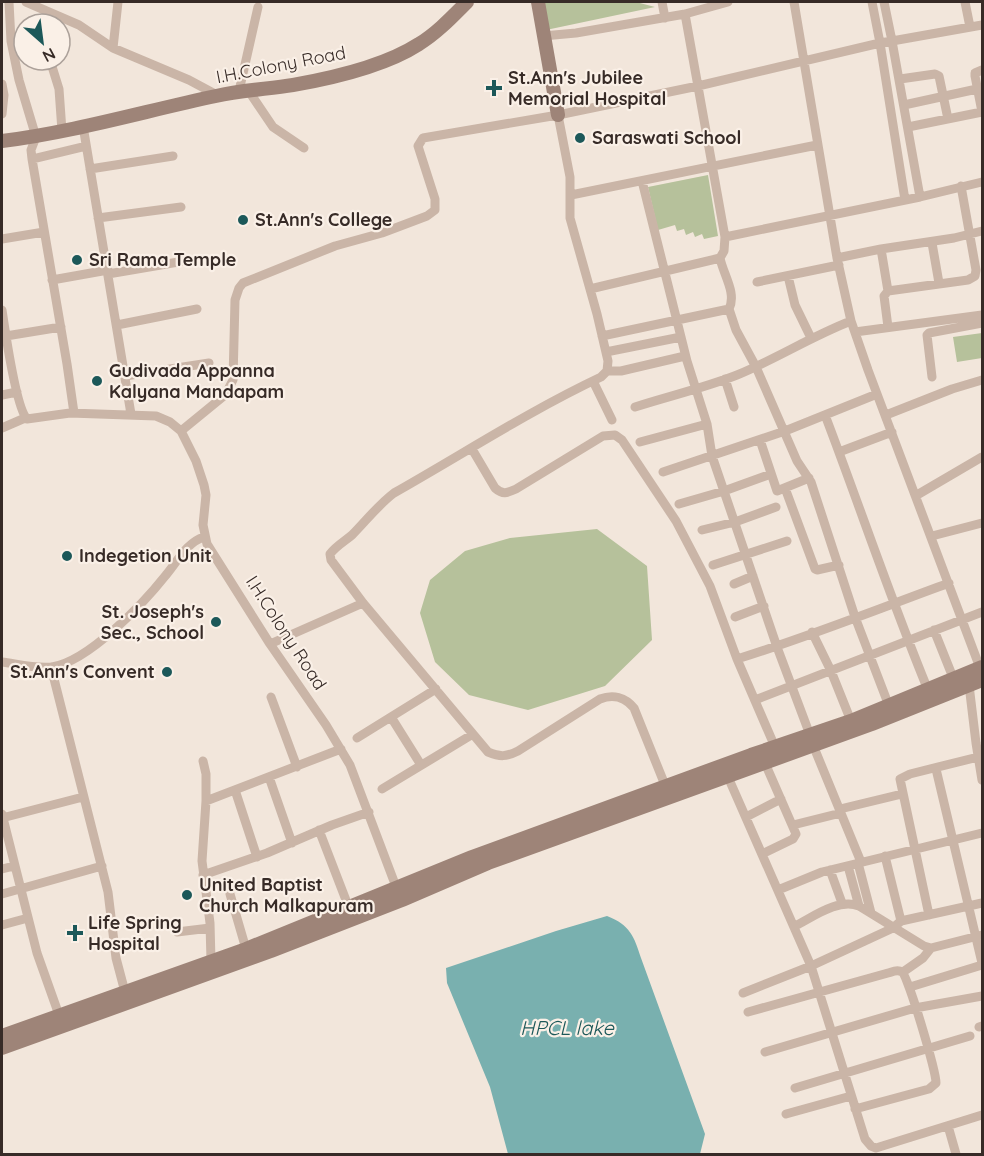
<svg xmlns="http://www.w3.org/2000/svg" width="984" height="1156" font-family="Quicksand,sans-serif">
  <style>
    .green { fill: #b6c19b }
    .water { fill: #79b0af }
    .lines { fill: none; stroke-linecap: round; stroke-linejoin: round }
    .street { stroke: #cab5a7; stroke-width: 9 }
    .secondary { stroke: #9e8478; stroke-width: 14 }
    .poi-dot { fill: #1c5859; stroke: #faf0e7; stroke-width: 2 }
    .labels { text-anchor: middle; stroke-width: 4.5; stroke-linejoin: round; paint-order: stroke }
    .street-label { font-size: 18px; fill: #372b27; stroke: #faf0e7 }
    .poi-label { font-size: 18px; font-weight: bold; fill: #372b27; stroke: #faf0e7; text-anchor: start }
    .water-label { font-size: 20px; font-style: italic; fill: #1c5859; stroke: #faf0e7 }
  </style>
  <rect width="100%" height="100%" fill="#f2e6db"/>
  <path class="green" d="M542,2H636L655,7L546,30Z
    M708,175L718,236L704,239L702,234L695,237L693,232L686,235L684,229L677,231L675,225L658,230L648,187Z
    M982,333V358L957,362L953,337Z
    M597,529L647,566L652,640L605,686L528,710L469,695L435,662L420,613L430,580L465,551L510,538Z"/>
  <path class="water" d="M607,916C630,925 634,936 641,958L705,1134L700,1154H508L490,1087L447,983L446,968L556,931Z"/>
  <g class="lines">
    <path class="street" d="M9,2L11,41L19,80L36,137L31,150L32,159
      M26,2L79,25L113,48L189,80L217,95
      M662,2L665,18
      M794,2L837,258L851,321L868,370L980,668
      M884,2L892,41L880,43L905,200
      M965,2L970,27
      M685,14L725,237L920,197L982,182
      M543,36L576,33L685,14L728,2
      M113,48L118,2
      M50,60L59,89L62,131
      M900,79L935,74L939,76L948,119
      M2,84L4,95L2,114
      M248,90L273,127L304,148
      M239,91L258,7
      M904,105L977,89
      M558,115L570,177V218L597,314L608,361L607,371L601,377C529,411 463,454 394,493C378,505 366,521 352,535C345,541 336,546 330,554L331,560L363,603L488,752C500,757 506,757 518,751L600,699C613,694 625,697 634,708L667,790
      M83,126L131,414
      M908,127L982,112L975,76V73L982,70
      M90,169L173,156
      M642,181L687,361L707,424L712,456L777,647L810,735
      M571,195L817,145
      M920,197L892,41L982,25
      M98,218L181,207
      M725,237L724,251L720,258C723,274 737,293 729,309L736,330L756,367L797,461L811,482L855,617L889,706
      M2,239L44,232
      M932,243L939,283
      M881,249L888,291
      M837,258L881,249L954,238L982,231
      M108,274L190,260
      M788,276L795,305L811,338
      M52,280L108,270
      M757,282L839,265
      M590,289L720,258
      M2,310C5,330 16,408 27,419L70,413L156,416L170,422L181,431L196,461L204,485L206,495L203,525L207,544L270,644L326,725L350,765L398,892
      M117,325L197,309
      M888,327L884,296L888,291L968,280L975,276L976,270L961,186
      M855,332L982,315
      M6,336L61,327
      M602,336L729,309
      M606,352L681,337
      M607,371H621L685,356
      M125,376L209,363
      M932,377L927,335L929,333L982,323
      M725,379L734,407
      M593,381L612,420
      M2,395L17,392
      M635,407C669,396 704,388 737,375C776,359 812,336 851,321
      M74,413L67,364L32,159L86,146
      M825,415C860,507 891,600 928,690
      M886,415L952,389L982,380
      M2,428L25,418
      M181,431L225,395L233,380L235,300L239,288L243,283L335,246L382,233L427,216L435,210V199L418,146L423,138L558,115L698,86L880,43L872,2
      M760,440L777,491L809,478
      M640,442L707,424
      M472,449L495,488C503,495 507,493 516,489L603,436L615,435L622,440L676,521L710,586L737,659L775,747
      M839,452L892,432
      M663,472L785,431L877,394
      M785,488L815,569L817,570L839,565
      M917,495L982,457
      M679,504L724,491L771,474
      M702,530L735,522L776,507
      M932,536L982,523
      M713,565L787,541
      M734,584L753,576
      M735,617L764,606
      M934,630L954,680
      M812,632L831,671L851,721
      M270,644L363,603
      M737,659C808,637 878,609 949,583
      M2,662C17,664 36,669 52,667C89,661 143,604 166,575C177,562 187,542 204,537
      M51,667L108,892L116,958L125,992
      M969,685L976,743L982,780
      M271,697L297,767
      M755,700L982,612
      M391,717L421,765
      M357,738L436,689
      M813,745L861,862
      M203,761L206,774V801L202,861L210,923L211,961
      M936,769L982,963
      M269,777L292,843
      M728,777L811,966L865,1139L871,1146L876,1148L982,1115
      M382,789L473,734
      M235,790L257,857
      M206,801L341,749
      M840,809L902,794
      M2,814L37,953L59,1015
      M746,817L781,799
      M2,818L83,797
      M793,825L841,813
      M319,830L349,908
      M762,854L793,839L796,834L765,763
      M885,856L901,921
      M858,863L871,913
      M848,866L859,906
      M2,869L14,866
      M830,870L842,903
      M203,875L267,853L332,825L369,812
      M778,890L822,872L982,833
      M2,894L102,866
      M230,894L246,949
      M929,915L900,779L910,774L978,757
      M2,925L28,918
      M795,926C813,917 838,898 859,906L924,946L931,948L982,935
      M177,932L210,928
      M903,972L923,958L931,948
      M910,987L982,965
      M743,993L811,966L893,928L901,921L982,903
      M748,1012L888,973C892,972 897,969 902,972C908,976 936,1071 936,1083L929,1089L855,1109
      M979,1027L982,1026
      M765,1052L915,1008L982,996
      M795,1088L970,1036
      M786,1114L851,1096
      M948,1126L956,1154"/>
    <path class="secondary" d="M538,2L558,115
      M2,141C74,132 145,111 216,96C242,90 268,89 293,85C333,78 385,66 419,44C437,33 452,17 467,2
      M2,1036L246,949L472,857L751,755L851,721L982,667
      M2,1048L271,951L402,900L488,863L872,724L982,680"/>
  </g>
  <g class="poi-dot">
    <path d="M491 79h6v6h6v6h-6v6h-6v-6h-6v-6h6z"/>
    <circle cx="580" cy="138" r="6"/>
    <circle cx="243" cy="220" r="6"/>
    <circle cx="77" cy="260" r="6"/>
    <circle cx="97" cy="381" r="6"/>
    <circle cx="67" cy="556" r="6"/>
    <circle cx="216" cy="622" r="6"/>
    <circle cx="167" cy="672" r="6"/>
    <circle cx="187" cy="895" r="6"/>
    <path d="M72 924h6v6h6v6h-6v6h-6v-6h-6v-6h6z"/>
  </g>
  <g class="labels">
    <g class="street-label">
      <text transform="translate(281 65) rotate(-11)" y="6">I.H.Colony Road</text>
      <text transform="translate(286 633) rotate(57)" y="6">I.H.Colony Road</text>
    </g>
    <g class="poi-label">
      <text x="508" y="84">St.Ann's Jubilee<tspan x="508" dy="21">Memorial Hospital</tspan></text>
      <text x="592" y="144">Saraswati School</text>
      <text x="255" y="226">St.Ann's College</text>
      <text x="89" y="266">Sri Rama Temple</text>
      <text x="109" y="377">Gudivada Appanna<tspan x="109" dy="21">Kalyana Mandapam</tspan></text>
      <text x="79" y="562">Indegetion Unit</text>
      <text x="204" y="618" text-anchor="end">St. Joseph's<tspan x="204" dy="21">Sec., School</tspan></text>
      <text x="155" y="678" text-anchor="end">St.Ann's Convent</text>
      <text x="199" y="891">United Baptist<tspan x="199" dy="21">Church Malkapuram</tspan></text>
      <text x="88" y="929">Life Spring<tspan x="88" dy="21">Hospital</tspan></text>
    </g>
    <g class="water-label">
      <text x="567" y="1035">HPCL lake</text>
    </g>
  </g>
  <rect width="984" height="1156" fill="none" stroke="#372b27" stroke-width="6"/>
  <g transform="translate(42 42) rotate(152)"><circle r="28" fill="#faf0e7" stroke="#aca19a" stroke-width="1.5"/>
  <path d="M0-4.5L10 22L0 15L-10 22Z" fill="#1c5859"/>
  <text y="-9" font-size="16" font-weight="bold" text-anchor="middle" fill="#372b27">N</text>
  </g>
</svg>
